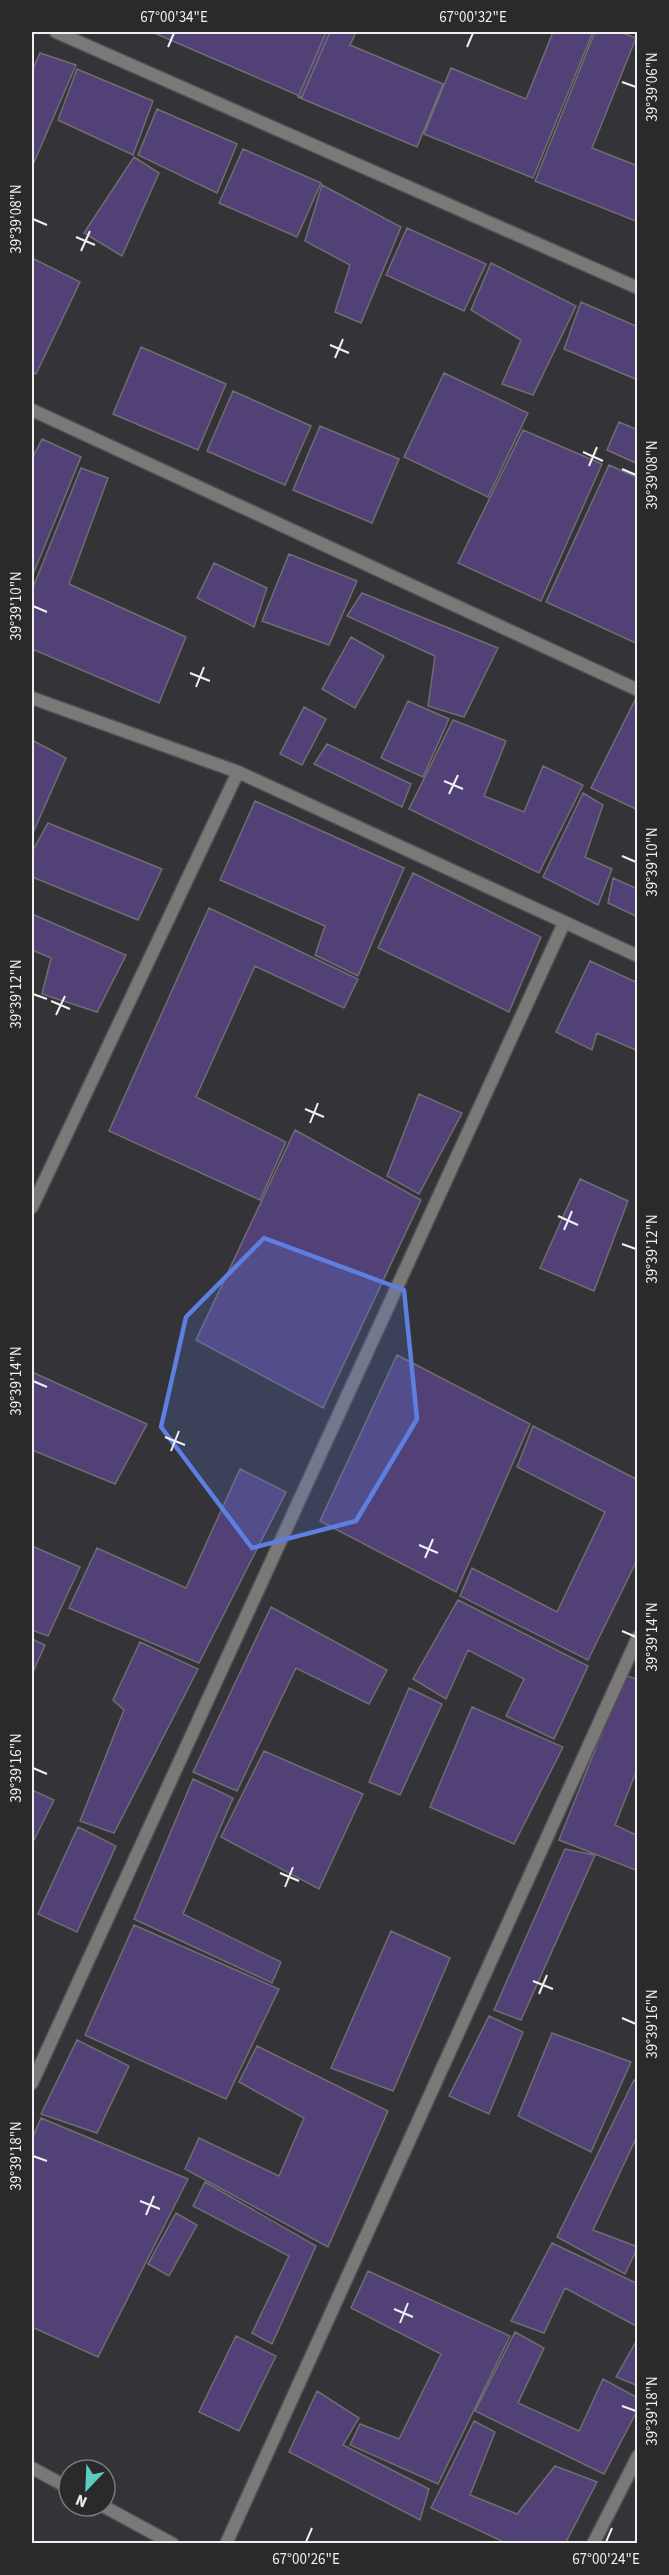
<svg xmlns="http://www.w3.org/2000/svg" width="669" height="2575" font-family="'Source Sans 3',sans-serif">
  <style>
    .building { fill: #524177; stroke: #6e6d71; stroke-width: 1.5 }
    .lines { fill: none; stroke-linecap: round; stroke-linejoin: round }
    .minor-casing { stroke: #525155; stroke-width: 15 }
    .tertiary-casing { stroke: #525155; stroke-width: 15 }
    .minor { stroke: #7a7978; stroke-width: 12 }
    .tertiary { stroke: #7a7978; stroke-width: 12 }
    .marked { fill: #5c7fe0; fill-opacity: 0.2; stroke: #5c7fe0; stroke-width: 4.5; stroke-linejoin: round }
    .ticks { fill: none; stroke: #f0f0f1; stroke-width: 2 }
    .neatline { fill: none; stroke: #f0f0f1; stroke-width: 2 }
    .ticks-label { font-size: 15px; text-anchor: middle; fill: #f0f0f1 }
  </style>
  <rect width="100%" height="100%" fill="#343337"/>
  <path class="building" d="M152,32H330L302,97Z
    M326,32H356L350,45L443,84L417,147L298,97Z
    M553,32H593L533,178L424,134L451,68L526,99Z
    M595,32H620L636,38L592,148L638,166V222L535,181Z
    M40,53L76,65L32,167V71Z
    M77,69L153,101L133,155L58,120Z
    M157,109L237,144L217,193L138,155Z
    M243,149L321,183L297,237L219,203Z
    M134,157L159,173L122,256L84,233Z
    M322,185L401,227L361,323L335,312L350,265L305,241Z
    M407,228L486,264L464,311L386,275Z
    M32,258L80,282L36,374L32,372Z
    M491,263L576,306L533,395L502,384L521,340L471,310Z
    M581,302L638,327V380L564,349Z
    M141,347L226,384L198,450L113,414Z
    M444,373L528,413L488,497L404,457Z
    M233,391L311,426L285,485L207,451Z
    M619,422L638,430V464L607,450Z
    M320,426L399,459L372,523L293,490Z
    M523,430L602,464L541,601L458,563Z
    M42,439L81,457L32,577V459Z
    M609,465L638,478V644L546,602Z
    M81,468L108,478L69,584L186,637L159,703L32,649V590Z
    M289,554L357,581L329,645L262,621Z
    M214,563L267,588L254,627L197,598Z
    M362,593L498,648L464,717L428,706L435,656L347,616Z
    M351,637L384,656L355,708L322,689Z
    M636,698L638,699V810L591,788Z
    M408,701L449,719L423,777L381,758Z
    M304,707L326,719L302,765L280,754Z
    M453,720L506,741L484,796L524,812L543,766L583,785L539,873L409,809Z
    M32,740L66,758L32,835Z
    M327,744L411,784L402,807L314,764Z
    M583,793L603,805L585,857L612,869L598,905L543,877Z
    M255,801L404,868L358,976L315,955L325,926L220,880Z
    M48,823L162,869L138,920L32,877V852Z
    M413,873L541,937L509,1012L378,948Z
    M613,878L638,889V917L608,903Z
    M209,908L358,979L344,1008L255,966L196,1097L286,1142L260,1200L109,1131Z
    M32,914L126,955L97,1012L42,994L51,958L32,950Z
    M590,961L638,983V1051L597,1033L592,1050L556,1032Z
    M419,1094L462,1113L419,1194L387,1176Z
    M295,1130L421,1200L323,1408L196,1340Z
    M580,1179L628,1201L594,1291L540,1268Z
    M397,1355L530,1424L456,1592L320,1521Z
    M32,1372L147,1424L115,1484L32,1450Z
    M533,1426L638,1480V1558L588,1660L460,1596L472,1568L557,1612L605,1512L517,1467Z
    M240,1469L286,1492L199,1663L69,1608L97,1548L186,1588Z
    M32,1546L80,1567L48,1636L32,1630Z
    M458,1600L588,1666L554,1739L506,1716L524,1679L468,1650L446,1699L413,1679Z
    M271,1607L387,1670L369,1704L296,1668L237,1791L193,1772Z
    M32,1639L45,1645L32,1674Z
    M140,1642L198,1669L114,1833L80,1821L124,1710L113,1700Z
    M625,1675L638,1680V1767L615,1825L638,1836V1871L559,1840Z
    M409,1688L442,1704L400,1795L369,1782Z
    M472,1707L563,1747L514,1844L430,1807Z
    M264,1751L363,1794L319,1889L221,1837Z
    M193,1779L233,1798L183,1914L281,1962L272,1983L134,1919Z
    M32,1790L54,1800L32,1844Z
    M78,1827L116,1846L77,1932L38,1914Z
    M565,1849L595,1855L521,2020L494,2010Z
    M134,1925L279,1989L226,2099L85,2035Z
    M391,1931L450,1958L393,2091L331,2068Z
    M489,2016L523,2032L489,2114L449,2096Z
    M552,2033L631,2062L591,2152L518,2116Z
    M77,2040L129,2066L97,2133L41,2114Z
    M257,2046L388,2111L328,2247L185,2169L199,2138L279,2176L304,2118L239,2082Z
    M634,2080L638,2082V2134L593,2230L638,2247L625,2274L557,2237Z
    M41,2118L188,2179L98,2357L32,2327V2139Z
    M205,2182L316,2246L272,2344L252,2333L289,2256L193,2206Z
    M176,2213L197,2225L169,2276L148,2264Z
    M552,2243L638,2284V2327L565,2288L544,2333L511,2321Z
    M368,2271L510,2336L438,2484L350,2445L360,2424L399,2439L441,2354L351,2308Z
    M515,2332L544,2348L518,2403L579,2431L603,2379L638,2398V2409L604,2474L475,2411Z
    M236,2336L276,2356L239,2431L199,2412Z
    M638,2338V2386L616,2377Z
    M317,2391L359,2418L343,2445L429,2489L420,2520L289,2452Z
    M474,2421L495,2432L470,2495L517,2514L555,2466L597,2482L565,2544H508L431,2508Z"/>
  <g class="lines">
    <defs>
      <path id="minor" d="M56,32L638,288
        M32,410L638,690
        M32,698L238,772L638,956
        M32,1207L238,772
        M32,2083L564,923
        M226,2544L638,1637
        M593,2544L638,2456"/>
      <path id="tertiary" d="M32,2468L69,2488
        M103,2506L173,2544"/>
    </defs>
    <use href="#minor" class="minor-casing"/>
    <use href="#tertiary" class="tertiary-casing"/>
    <use href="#minor" class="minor"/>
    <use href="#tertiary" class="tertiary"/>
  </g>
  <path class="marked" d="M264,1238L404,1290L417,1419L356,1521L252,1548L161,1427L186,1317Z"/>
  <path class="ticks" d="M168,47L174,33M467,47L473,33M622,82L636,87M33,219L47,225M76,237L95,245M81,251L90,231M330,345L349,353M335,358L343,339M583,452L603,461M589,466L597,447M622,469L636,475M33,606L47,612M190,673L210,681M196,687L204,667M444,781L463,789M449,794L458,775M622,856L636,862M33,994L47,999M51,1001L70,1009M56,1015L65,996M305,1109L324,1117M310,1123L318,1103M558,1216L578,1225M564,1230L572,1211M622,1244L636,1249M33,1381L47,1387M165,1437L185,1445M171,1451L179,1431M419,1545L438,1553M425,1558L433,1539M622,1631L636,1637M33,1768L47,1774M280,1873L299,1881M285,1887L293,1867M533,1981L553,1989M539,1994L547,1975M622,2018L636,2024M33,2156L47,2161M140,2201L160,2209M146,2215L154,2196M394,2309L413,2317M400,2323L408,2303M622,2406L636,2411M306,2542L312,2528M606,2542L612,2528"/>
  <rect width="669" height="2575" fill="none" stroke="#2a2a2c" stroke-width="66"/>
  <g transform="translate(87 2488) rotate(203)"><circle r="28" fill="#2a2a2c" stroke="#79797b" stroke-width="1.5"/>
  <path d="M0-4.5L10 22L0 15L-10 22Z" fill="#5acebd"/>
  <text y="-9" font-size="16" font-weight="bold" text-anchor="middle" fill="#f0f0f1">N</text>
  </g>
  <rect x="33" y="33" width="603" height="2509" class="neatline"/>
  <g class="ticks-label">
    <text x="174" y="22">67°00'34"E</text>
    <text x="473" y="22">67°00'32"E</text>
    <text transform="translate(652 87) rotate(-90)" y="5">39°39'06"N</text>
    <text transform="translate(16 219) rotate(-90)" y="5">39°39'08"N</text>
    <text transform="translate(652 475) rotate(-90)" y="5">39°39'08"N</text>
    <text transform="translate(16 606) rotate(-90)" y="5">39°39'10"N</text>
    <text transform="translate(652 862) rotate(-90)" y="5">39°39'10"N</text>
    <text transform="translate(16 994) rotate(-90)" y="5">39°39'12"N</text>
    <text transform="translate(652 1249) rotate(-90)" y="5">39°39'12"N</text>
    <text transform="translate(16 1381) rotate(-90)" y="5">39°39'14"N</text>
    <text transform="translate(652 1637) rotate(-90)" y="5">39°39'14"N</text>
    <text transform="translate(16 1768) rotate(-90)" y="5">39°39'16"N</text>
    <text transform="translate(652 2024) rotate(-90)" y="5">39°39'16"N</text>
    <text transform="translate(16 2156) rotate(-90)" y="5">39°39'18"N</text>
    <text transform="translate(652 2411) rotate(-90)" y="5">39°39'18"N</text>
    <text x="306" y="2564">67°00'26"E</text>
    <text x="606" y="2564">67°00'24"E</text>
  </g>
</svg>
